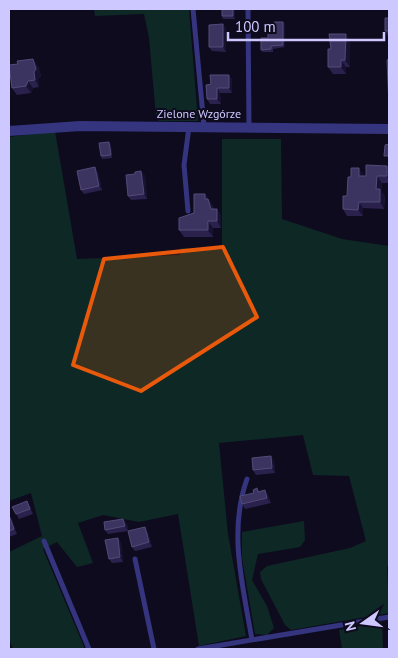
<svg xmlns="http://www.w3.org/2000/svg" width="398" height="658" font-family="'PT Sans',sans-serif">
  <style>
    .green { fill: #0e2826 }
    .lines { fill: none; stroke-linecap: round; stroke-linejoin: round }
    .service { stroke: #35347f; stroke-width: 5 }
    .minor { stroke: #35347f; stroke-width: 10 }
    .wall { fill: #2a224c }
    .shaded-wall { fill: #181232 }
    .building { fill: #3c3460; stroke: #524b79 }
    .marked { fill: #e8590c; fill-opacity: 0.2; stroke: #e8590c; stroke-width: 4; stroke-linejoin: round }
    .labels { text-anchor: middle; stroke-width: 4; stroke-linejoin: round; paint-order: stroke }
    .street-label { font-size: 12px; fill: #cdc8ff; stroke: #0e0b1e }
  </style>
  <rect width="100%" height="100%" fill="#0e0b1e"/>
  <path class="green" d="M94,9H189L198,121H159L156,116L149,38L144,14L95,16Z
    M55,131L77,259L180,255L181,248L222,250V139H281L282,219L342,239L389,246V565L387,567L389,613L291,630L285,625L261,579L260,572L267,566L350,548L366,541L349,476L313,475L303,435L219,443L228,534L246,636L199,646L178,514L139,522L103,515L78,523L93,563L77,567L57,542L43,549L85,649H13L9,639V552L42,536L31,493L9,501V137Z
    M304,521L305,540L300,547L258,554L252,580L267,606L274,628L267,635L255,634L242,558V532Z
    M382,622L383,649H342L339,630Z"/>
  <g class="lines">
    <path class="service" d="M193,9L204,126
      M248,9L249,127
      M188,211L184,165L189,127
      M247,479C228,532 243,586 252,640
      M44,541L89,649
      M135,559L154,649
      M198,649L389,617"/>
    <path class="minor" d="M9,131L80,126L389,129"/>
  </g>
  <path class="wall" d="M235,9V19H223L222,16Z
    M389,18V36H388L385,31Z
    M283,22L285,24V47L273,49V52H263L261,50L268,38L274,26Z
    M223,24L226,29V52L212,51L209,47Z
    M350,41V67H346V74H333L328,67L331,49Z
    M38,66L41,76L38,79L39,87L33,88L31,93L17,95L12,88Z
    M232,79V93H220L221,104H210L207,99L211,84Z
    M111,144L112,158L102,159L101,156Z
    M389,169V183H382L381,191L385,196L384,209L363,208V216H347L343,209L347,196L351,177L364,175V176H366Z
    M141,171L145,176L147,199L131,200L128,196L135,174Z
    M98,172L102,190L84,194L81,190Z
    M205,194L213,206L214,209H217L221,216V228H213V237H184L179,230L194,213Z
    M271,456L274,461L275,473L256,475L253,470Z
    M257,488L259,491L268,495L271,503L245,509L242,504Z
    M30,506L33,514L19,519L16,514Z
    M9,515L12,520L17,534L9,537Z
    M127,524L128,531L108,534L105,530Z
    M148,532L152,547L135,551L132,547Z
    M118,538L121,543L123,562L112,563L109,559Z"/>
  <path class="shaded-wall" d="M233,9H235V19L233,16Z
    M283,22L285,24V47L283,45Z
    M223,24L226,29V52L223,47Z
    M346,34L350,41V67L345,60Z
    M33,59L38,66L41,76L38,79L39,87L35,80Z
    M341,60L346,67V74L341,67Z
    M229,75L232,79V93L229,88Z
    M28,81L33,88L31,93L26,86Z
    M217,88L220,93L221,104L217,99Z
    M109,142L111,144L112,158L111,155Z
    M387,166L389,169V180L387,176Z
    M95,167L98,172L102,190L99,186Z
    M359,168L364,175L363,182L359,176Z
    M141,171L145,176L147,199L144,194Z
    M377,176L382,183L381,191L385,196L384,209L380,202L376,189Z
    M205,194L213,206L215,216L205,199Z
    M359,202L363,208V216L358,210Z
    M217,209L221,216V228L217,221Z
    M208,221L213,228V237L208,230Z
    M271,456L274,461L275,473L272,468Z
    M265,490L268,495L271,503L267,498Z
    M27,501L30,506L33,514L30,509Z
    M9,515L12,520L17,534L14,529Z
    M123,519L127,524L128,531L125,526Z
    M145,527L148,532L152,547L149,542Z
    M118,538L121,543L123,562L120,557Z"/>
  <path class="building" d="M222,9H233V16H222Z
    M385,18H389V31H385Z
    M274,22H283V45L271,46V49L261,50V38H268V26H274Z
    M223,24V47H209V25Z
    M329,34H346L345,60H341V67H328V49H331Z
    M33,59L36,69L34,72L35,80L28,81L26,86L12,88L9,65L18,64L17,61Z
    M389,59V106L387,60Z
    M210,75H229V88H217V99H207L206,85L211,84Z
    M109,142L111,155L101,156L99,143Z
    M389,144V156H384L385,145Z
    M366,165L387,166V176H377L376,189H380V202H359L358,210L343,209V196H347L348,177H351V168H359V176H366Z
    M95,167L99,186L81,190L77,171Z
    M141,171L144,194L128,196L126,175L135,174V172Z
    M194,194H205V199H208L211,209H217V221H208V230H179V218L194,213Z
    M271,456L272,468L253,470L252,458Z
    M257,488L258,492L265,490L267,498L242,504L240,496L254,493L253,490Z
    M27,501L30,509L16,514L12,507Z
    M9,515L14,529L9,531Z
    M123,519L125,526L105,530L104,522Z
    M145,527L149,542L132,547L128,531Z
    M118,538L120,557L109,559L105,540Z"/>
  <path class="marked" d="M223,247L257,317L141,391L73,365L104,259Z"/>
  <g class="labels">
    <g class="street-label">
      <text x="199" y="118">Zielone Wzgórze</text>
    </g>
  </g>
  <rect width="398" height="658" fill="none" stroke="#cdc8ff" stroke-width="20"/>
  <g transform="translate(363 623) rotate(256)" stroke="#0e0b1e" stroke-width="4" paint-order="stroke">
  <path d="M0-4L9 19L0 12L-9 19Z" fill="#cdc8ff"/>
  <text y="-8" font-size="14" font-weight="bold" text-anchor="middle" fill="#cdc8ff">N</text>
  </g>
  <path d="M228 32v8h156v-8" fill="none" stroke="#cdc8ff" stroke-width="2.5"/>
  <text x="235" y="32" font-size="15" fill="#cdc8ff" stroke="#0e0b1e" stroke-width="4" paint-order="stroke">100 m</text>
</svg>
